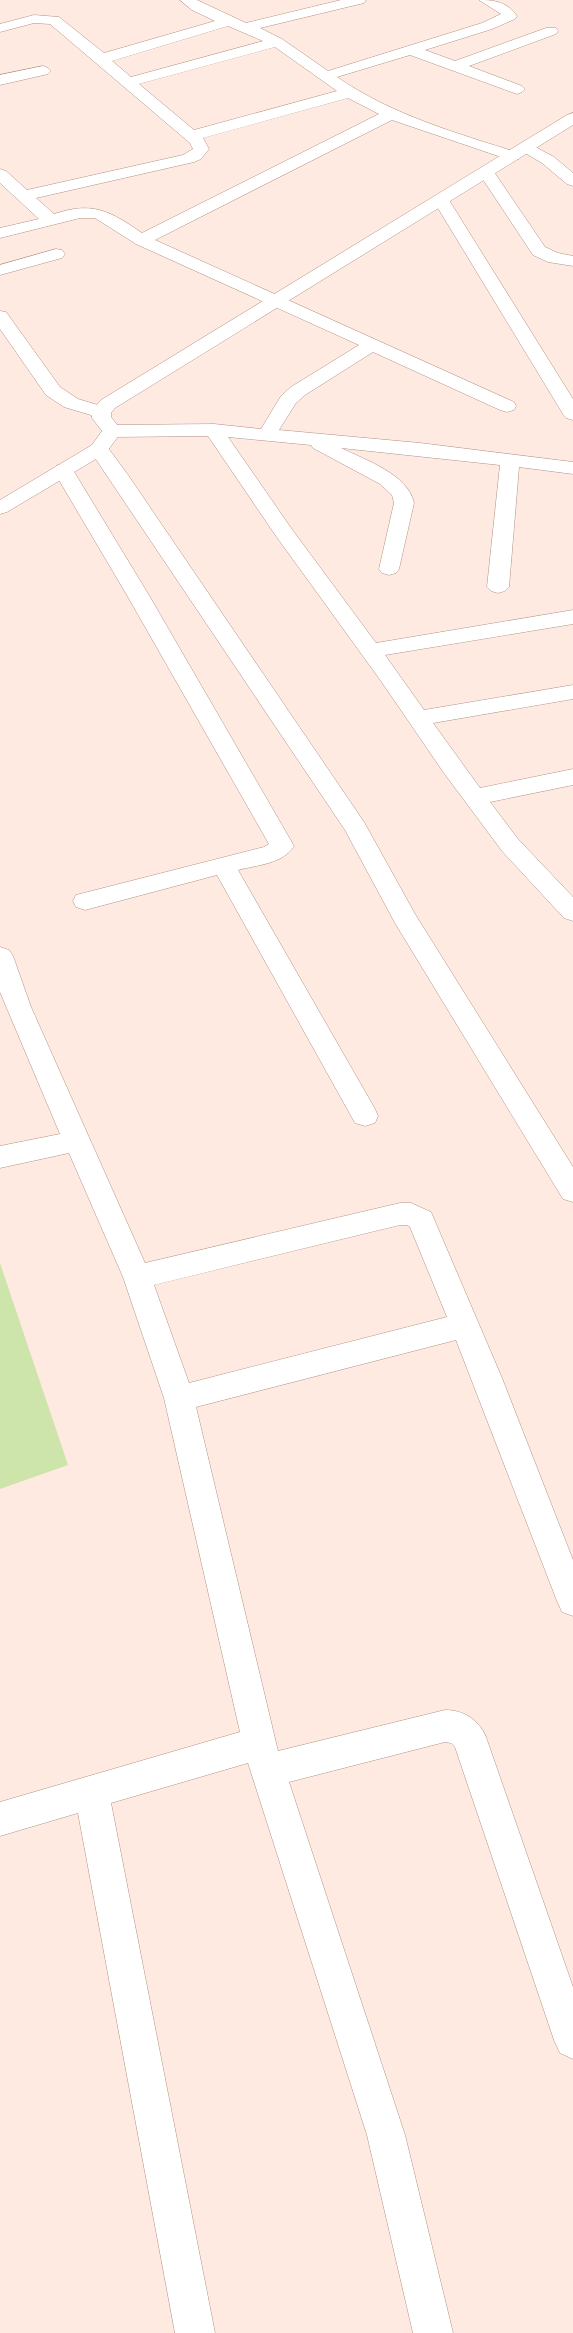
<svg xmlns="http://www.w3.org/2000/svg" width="573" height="2333" font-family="'PT Sans',sans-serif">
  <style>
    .green { fill: #cde4aa }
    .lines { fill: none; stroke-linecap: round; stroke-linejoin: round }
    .minor-casing { stroke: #b19283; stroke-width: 1 }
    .tertiary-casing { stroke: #b19283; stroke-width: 1 }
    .minor { fill: #fff; fill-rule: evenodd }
    .tertiary { fill: #fff; fill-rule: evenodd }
  </style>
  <rect width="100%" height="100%" fill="#ffeae1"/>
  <path class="green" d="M0,1263L68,1465L0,1489Z"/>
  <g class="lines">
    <defs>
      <path id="minor" d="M180,0H197L246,23L341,0H366L364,3L260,28L282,39L328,71L482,23L501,14L479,0C495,0 507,2 517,16L515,19L492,29L425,50L455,61L546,28H556L558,31L556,34L469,66L522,86L525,89L522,92L517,94L410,55L337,77C392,115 456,133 519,153L521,156L519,159H507L392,120L155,240L514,402L516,406L514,410L507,412L500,410L373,352L305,395L296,403L279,430L420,443L573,462V474L519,467L509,587L505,591L498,593L491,591L487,587L500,465L341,448C365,460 408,474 414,503L399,569L396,573L389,575L382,573L379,569L394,503L392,495L380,484L313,448L311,445L228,437L291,528L376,643L573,610V624L385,655L424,710L573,685V699L433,723L480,788L573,769V785L490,802L518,839L573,897V921L564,918L502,851L444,773L381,681L276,536L208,436L112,437L105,435L102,431L105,427L112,425L214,424L261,429L281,396L291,387L359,345L136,244L95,218H80L0,238V228L39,219L0,183V169L6,171L27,190L183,155L193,149L190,143L50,24L34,23L0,32V24L34,15L59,17L104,53L215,21L192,10ZM228,26L263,41L131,77L112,61ZM275,47L337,91L194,130L139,84ZM348,98L379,114L142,233C110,211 93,201 54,214L36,198L194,162L201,159L209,149L203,138Z
        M43,66L48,68L51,71L48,74L0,85V75Z
        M526,142L554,157L573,173V186L567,184L542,163L520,150L518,147L520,144Z
        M486,167L492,169L545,247L558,253L573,256V266L548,262L533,255L478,172L480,169Z
        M441,195L447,196L449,200L573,399V420L566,418L563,414L433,200L435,196Z
        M56,249L62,250L65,254L62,258L0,275V265Z
        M0,311L6,312L60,387L78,399L108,408L111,412L108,416L101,418L64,407L46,395L0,329Z
        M99,443L106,445L128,475L364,822L415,914L573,1167V1202L563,1199L395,923L345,830L89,449L92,445Z
        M63,464L70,466L73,470L150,597L294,846C283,864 257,865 238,870L375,1109L378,1116L375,1123L365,1126L355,1123L217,875L85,910L76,907L73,901L76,895L264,847L269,844L128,597L53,470L56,466Z
        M0,947L9,950L13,956L31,1007L145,1263L400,1203H411L431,1212L502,1378L573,1560V1616L562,1612L557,1601L456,1340L196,1407L278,1751L445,1710C464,1710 479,1720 486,1737L573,1987V2059L560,2053L554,2040L455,1747L451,1743L445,1742L289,1782L405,2135L453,2333H413L367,2135L248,1763L111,1803L215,2333H175L78,1813L0,1836V1802L240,1732L164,1398L123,1277L69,1153L0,1168V1146L60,1134L0,992ZM400,1225H407L410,1227L447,1317L189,1383L154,1285Z"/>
      <path id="tertiary" d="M573,113V125L115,408L111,413V417L122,431L106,453L7,512L0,514V500L92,445L102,431L92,418L91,412L101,400L567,115Z"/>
    </defs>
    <use href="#minor" class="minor-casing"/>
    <use href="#tertiary" class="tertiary-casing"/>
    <use href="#minor" class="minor"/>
    <use href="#tertiary" class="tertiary"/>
  </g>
</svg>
